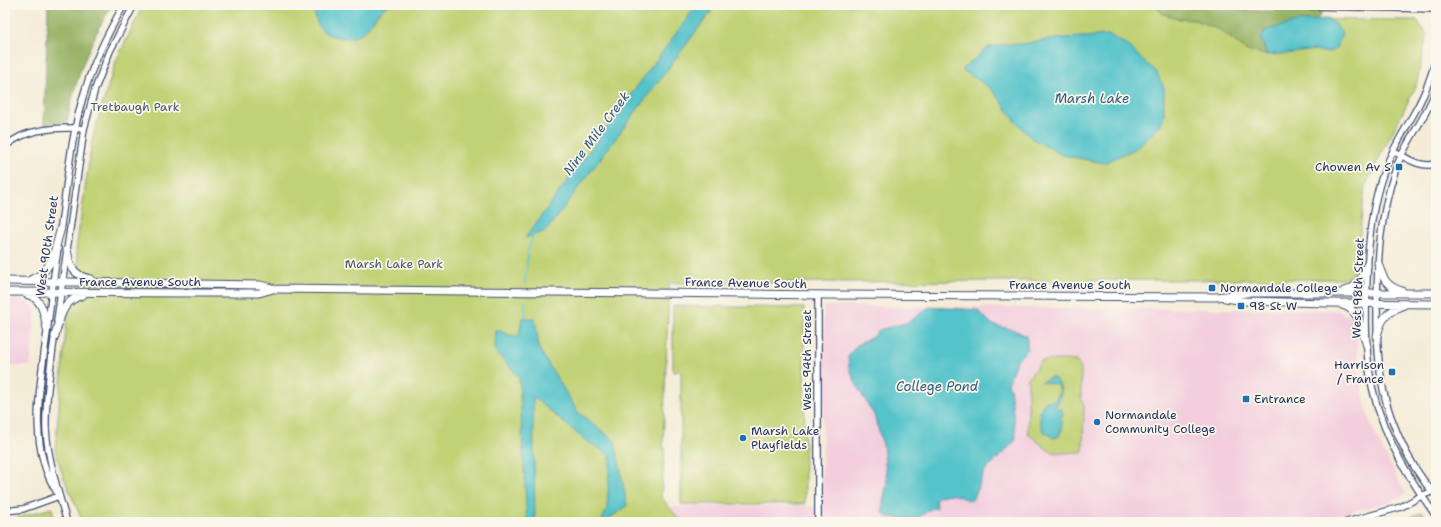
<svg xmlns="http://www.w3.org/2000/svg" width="1441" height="527" font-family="'Shantell Sans',sans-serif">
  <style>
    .built { fill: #f3cfde }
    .green { fill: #c1d174; stroke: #6e8069 }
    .forest { fill: #98b366; stroke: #5a7162 }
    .water { fill: #55c3ca; stroke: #387994 }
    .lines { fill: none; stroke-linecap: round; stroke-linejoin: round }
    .stream { stroke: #55c3ca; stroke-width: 1.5 }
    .minor-casing { stroke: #3c4b70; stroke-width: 8 }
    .major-casing { stroke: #3c4b70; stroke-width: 9 }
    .minor { stroke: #fff; stroke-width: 5.5 }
    .major { stroke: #fff; stroke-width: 7 }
    .poi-dot { fill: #1f6fb2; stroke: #fbf7ec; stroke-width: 1.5 }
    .labels { text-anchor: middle; stroke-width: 3.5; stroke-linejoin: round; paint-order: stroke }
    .park-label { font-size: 12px; fill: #445864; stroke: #fbf7ec }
    .poi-label { font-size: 12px; fill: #1b2f5e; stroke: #fbf7ec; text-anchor: start }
    .street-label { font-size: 12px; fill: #1b2f5e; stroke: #fbf7ec }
    .water-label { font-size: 13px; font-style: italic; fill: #2c5b7e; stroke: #fbf7ec }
  </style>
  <rect width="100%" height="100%" fill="#fbf7ec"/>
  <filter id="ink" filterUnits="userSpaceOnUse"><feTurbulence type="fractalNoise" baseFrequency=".025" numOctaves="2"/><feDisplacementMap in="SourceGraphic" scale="8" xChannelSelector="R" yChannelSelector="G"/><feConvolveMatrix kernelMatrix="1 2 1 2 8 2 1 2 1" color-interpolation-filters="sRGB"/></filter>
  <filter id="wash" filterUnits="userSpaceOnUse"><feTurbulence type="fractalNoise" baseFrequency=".012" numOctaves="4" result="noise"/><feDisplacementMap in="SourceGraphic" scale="16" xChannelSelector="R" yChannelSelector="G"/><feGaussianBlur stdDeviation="0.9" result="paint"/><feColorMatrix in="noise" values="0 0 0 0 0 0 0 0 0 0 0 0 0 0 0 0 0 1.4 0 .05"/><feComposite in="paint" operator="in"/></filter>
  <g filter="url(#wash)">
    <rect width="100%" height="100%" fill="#f4ecd7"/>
    <path class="built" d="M5,299L23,300L34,307L36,312L30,366H5Z
      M824,306L1337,310L1349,316L1355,322L1359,373L1367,411L1375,434L1394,472L1406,494L1391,502L1355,510L1317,522H672V506H822Z"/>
    <path class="green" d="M143,5H1224L1250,19L1417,20L1427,35L1416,86L1365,186L1356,269L1346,279L669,283L663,447L665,448L661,497L681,522H83L63,476L55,450L67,316L70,311L79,266L76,250L92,141L99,115L116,61Z
      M673,306L804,308L805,504H681V371L673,372Z
      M1065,360L1076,361L1081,368V398L1084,406L1083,452L1059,453L1049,451L1028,433V378L1041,361Z
      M52,508L55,522H5V521Z"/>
    <path class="forest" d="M48,5H112C90,41 75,79 67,121L44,125Z
      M1154,5H1227L1235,9L1262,11L1299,9H1318L1322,14L1316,20L1296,22L1261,40L1267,55L1247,51L1220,30L1195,20L1180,19L1163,14Z
      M1422,512L1432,522H1397Z"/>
    <path class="water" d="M313,5H390C376,11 379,14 371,24C358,39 348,41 330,35C317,31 315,17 313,5Z
      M697,5H716L546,231L525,238Z
      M1326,19L1334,23L1342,33L1336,48L1328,53L1315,50L1285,54L1267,55L1261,40L1264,31L1296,22Z
      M1109,35L1129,46L1142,60L1156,71L1164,88V115L1160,126L1135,149L1104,163L1062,155L1031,138L1016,122L1001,101L989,87L962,70L987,48L1007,44H1023L1053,39Z
      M929,307L977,310L993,325L1014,330L1027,336V350L1016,361L1008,384L1010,388L1016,437L1014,442L984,472L975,496L971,501C955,496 951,490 935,499L937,509L932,508L916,519L887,517L883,513V502L887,483L883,445L874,415L857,386L849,367L848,356L857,345L873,337L879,330L909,322Z
      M522,318H535L539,349L578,412L615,441L627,506L604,522H601L607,509L610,455L585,440L533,397L535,522H527L519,377L495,351L496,329L509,335L519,336Z
      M1049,378H1054C1064,386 1062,398 1055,407L1057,409H1062L1063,415L1060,417L1062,419V430L1059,436L1054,438L1043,431C1038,420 1037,397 1054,401C1068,385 1054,383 1041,382Z"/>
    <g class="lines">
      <path class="stream" d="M525,283L528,252L533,235
        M525,301L526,318"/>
    </g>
  </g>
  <g filter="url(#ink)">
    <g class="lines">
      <defs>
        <path id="minor" d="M1306,5L1310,6L1436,9
          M1436,59C1432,73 1427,89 1420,102C1408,126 1392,148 1383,174C1372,205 1368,245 1367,278C1366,308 1365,339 1369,369C1376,423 1404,472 1436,516
          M1436,90C1426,118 1406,141 1396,168C1380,214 1377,261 1377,309C1377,345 1378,382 1391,417C1399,440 1411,464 1426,484C1429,488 1433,491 1436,495
          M5,146C11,142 18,137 24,135C41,128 67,127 84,129
          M1393,151C1407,158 1419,168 1436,164
          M60,231C67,187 70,140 83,97C92,65 107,34 124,5
          M58,249C53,279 50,309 46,340C39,390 28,449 58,494
          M57,321L84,129L95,89L110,51L134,5
          M55,333C51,363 45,399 46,429C48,460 58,492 67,522
          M5,511L23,509L59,496
          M818,522V295
          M1347,522L1401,507L1421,496L1436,490"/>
        <path id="major" d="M67,250C70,266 73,276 91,279
          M1378,263C1383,279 1386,286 1402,291
          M32,279C53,272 55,247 61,228
          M5,281L260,285L275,289L831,295L1217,297L1246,293H1436
          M1344,291C1358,288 1362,277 1367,265
          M5,292L196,293H259L273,289
          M26,294C43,298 44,314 47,329
          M1225,298L1245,301L1330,303L1436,304
          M1342,305C1360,309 1362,331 1367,346
          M55,336C60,317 62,301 83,295
          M1377,336C1381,319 1387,311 1404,305"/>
      </defs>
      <use href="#minor" class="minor-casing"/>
      <use href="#major" class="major-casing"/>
      <use href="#minor" class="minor"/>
      <use href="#major" class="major"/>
    </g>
  </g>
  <g class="poi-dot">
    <rect x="1395" y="163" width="8" height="8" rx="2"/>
    <rect x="1208" y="284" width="8" height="8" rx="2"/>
    <rect x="1237" y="302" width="8" height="8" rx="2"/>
    <rect x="1388" y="368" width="8" height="8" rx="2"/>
    <rect x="1242" y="395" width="8" height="8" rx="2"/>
    <circle cx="1097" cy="422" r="4"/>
    <circle cx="743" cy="438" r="4"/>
  </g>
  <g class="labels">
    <g class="park-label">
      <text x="135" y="111">Tretbaugh Park</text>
      <text x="394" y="268">Marsh Lake Park</text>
    </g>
    <g class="poi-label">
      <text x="1391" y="171" text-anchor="end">Chowen Av S</text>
      <text x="1220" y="292">Normandale College</text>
      <text x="1249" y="310">98 St W</text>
      <text x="1384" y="369" text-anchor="end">Harrison<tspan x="1384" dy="14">/ France</tspan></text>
      <text x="1254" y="403">Entrance</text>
      <text x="1105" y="419">Normandale<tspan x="1105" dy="14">Community College</tspan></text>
      <text x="751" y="435">Marsh Lake<tspan x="751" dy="14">Playfields</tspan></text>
    </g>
    <g class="street-label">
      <text transform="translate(47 246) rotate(-82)" y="4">West 90th Street</text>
      <text x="140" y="286">France Avenue South</text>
      <text transform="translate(746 283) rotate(1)" y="4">France Avenue South</text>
      <text x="1070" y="289">France Avenue South</text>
      <text transform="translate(1358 288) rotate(-88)" y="4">West 98th Street</text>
      <text transform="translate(807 360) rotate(-90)" y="4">West 94th Street</text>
    </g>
    <g class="water-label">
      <text x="1092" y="103">Marsh Lake</text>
      <text transform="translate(596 133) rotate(-53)" y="5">Nine Mile Creek</text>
      <text x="937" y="391">College Pond</text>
    </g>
  </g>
  <rect width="1441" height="527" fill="none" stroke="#fbf7ec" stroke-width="20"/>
</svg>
